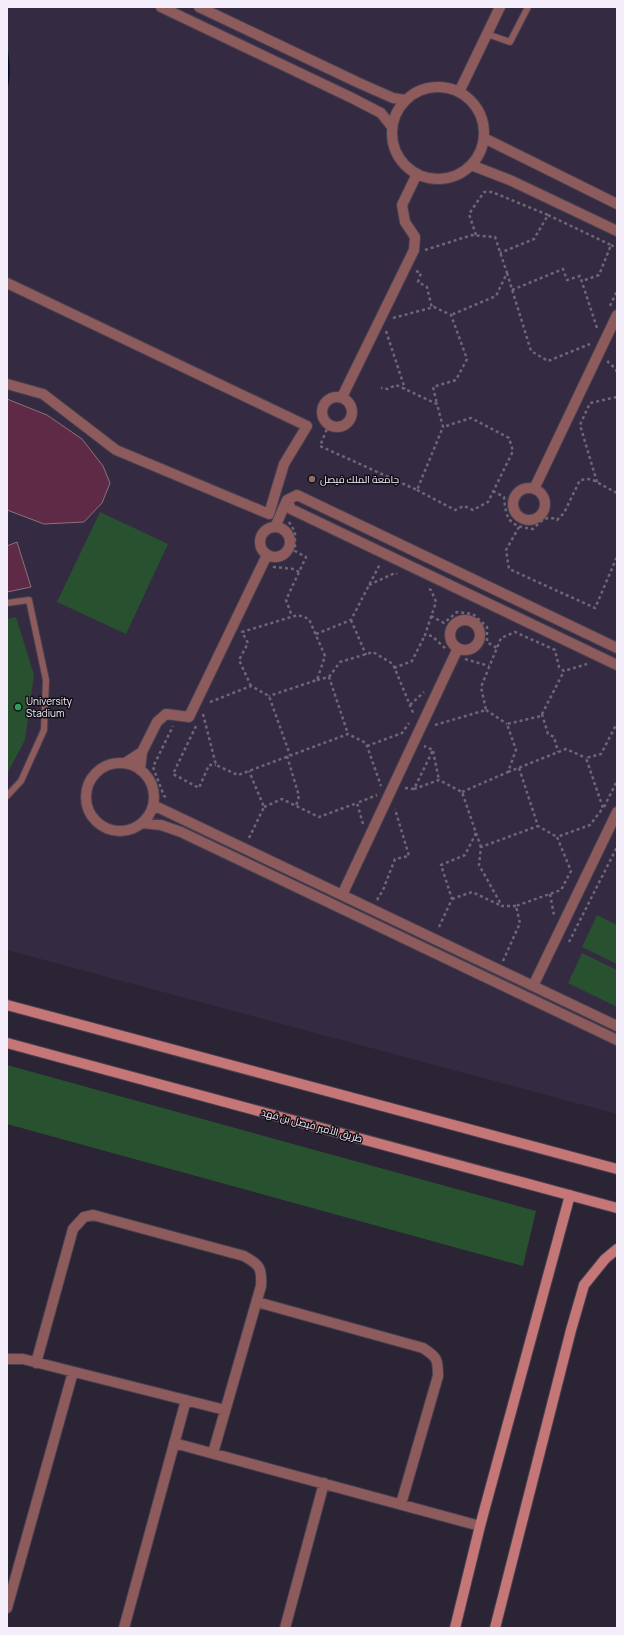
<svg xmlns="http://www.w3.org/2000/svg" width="624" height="1635" font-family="Manrope,Cairo,sans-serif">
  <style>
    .built { fill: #342b42 }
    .green { fill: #28512f }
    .water { fill: #000d2b }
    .building { fill: #5f2a46; stroke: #89727c }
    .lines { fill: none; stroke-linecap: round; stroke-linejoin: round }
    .lane-casing { stroke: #474051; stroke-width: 8 }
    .street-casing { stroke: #474051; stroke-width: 12 }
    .secondary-casing { stroke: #474051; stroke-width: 12 }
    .path { stroke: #6d6776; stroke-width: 2.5; stroke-dasharray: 3 3; stroke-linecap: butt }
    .lane { stroke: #8d5b5b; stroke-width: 6 }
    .street { stroke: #8d5b5b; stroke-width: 10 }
    .secondary { stroke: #c57777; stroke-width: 10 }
    .education-dot { fill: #8d6e63; stroke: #120f17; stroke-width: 1.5 }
    .leisure-dot { fill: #2e9e5b; stroke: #120f17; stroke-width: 1.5 }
    .labels { text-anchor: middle; stroke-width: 3; stroke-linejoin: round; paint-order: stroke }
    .poi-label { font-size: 10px; fill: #f3eefa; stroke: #120f17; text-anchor: start }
    .street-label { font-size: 10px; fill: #f3eefa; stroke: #120f17 }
  </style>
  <rect width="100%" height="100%" fill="#2b2435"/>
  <path class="built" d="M7,7H617V1114L7,950Z"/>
  <path class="green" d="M100,512L168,544L126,634L57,602Z
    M16,617L34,675L25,740L7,774V619Z
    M597,915L617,925V964L582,947Z
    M582,953L617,970V1007L568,983Z
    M7,1065L536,1211L523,1266L7,1124Z"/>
  <path class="water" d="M7,45C10,62 11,76 7,92Z"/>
  <path class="building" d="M7,399L47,415L82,439L103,466L110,483L102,503L84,522L44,524L7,510Z
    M17,542L31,587L7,592V546Z"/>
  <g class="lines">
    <defs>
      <path id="lane" d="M487,34L510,42L528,7
        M7,603L29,600L46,680L44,730L21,781L7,796"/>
      <path id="street" d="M161,7L352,98L381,113L392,127
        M199,7L359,83L393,98L405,100
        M392 133a46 46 0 1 1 92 0a46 46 0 1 1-92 0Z
        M459,92L500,7
        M484,138L617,204
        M471,165L512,181L617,231
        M7,283L307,426L284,464L269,514L116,450L43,394L7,384
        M322 412a15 15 0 1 1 30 0a15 15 0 1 1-30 0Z
        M342,397L414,250L415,237L405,222L402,205L417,174
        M513 504a16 16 0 1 1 32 0a16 16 0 1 1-32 0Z
        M534,489L617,315
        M275,527L287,500
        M260 542a15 15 0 1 1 30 0a15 15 0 1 1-30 0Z
        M450 635a15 15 0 1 1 30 0a15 15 0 1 1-30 0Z
        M617,648L297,495L287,500L291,509L617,665
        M142,752L157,722L166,714L189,717L267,555
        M125,763L142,752L140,770
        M86 797a34 34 0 1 1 68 0a34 34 0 1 1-68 0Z
        M153,805L617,1026
        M142,823L161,825L181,832L617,1040
        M342,895L458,648
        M533,986L617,812
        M257,1302L423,1348C437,1357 438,1359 438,1376L401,1504
        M7,1359H23L225,1410
        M36,1363L73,1229L84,1217L93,1215L244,1256C260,1265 262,1268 261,1286L213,1453
        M174,1443L480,1526
        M7,1608L73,1372
        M124,1628L186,1400
        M285,1628L324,1483"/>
      <path id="secondary" d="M7,1005L617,1169
        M7,1043L617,1208
        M455,1628L480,1526L570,1195
        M495,1628L571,1330L584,1285L605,1259L617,1249"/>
    </defs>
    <use href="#lane" class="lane-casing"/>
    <use href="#street" class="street-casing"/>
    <use href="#secondary" class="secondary-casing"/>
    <path class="path" d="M548,215L611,245L599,275L582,281
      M476,235L469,214L484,192H492L548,215L534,239L500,253
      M611,245L617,248
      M425,250L472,235L495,237L507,273L496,296L451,315
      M416,271L421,273L418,282L427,287L432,308
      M507,273L531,351L548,361L590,344
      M512,290L563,269L567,280L580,276L597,328
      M610,306L617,291
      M393,318L434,307L451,315L467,359L456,380L433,387L437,404
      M386,331L405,389
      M609,361L608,362L616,369L617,374
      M329,424L320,446L417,490L443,427L437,404L396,385L388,389L381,388
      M597,482L580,425L590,403L617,397
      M417,490L455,510L464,506L473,510L488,502L513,451L509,438L471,418L443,427
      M493,491L504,497C506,520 509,526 533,529C540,522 547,514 557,520L564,513L580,480L591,479L617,493
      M289,522L295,532V551L306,557L286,600L292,616
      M519,527L506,550L509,569L595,608L617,557
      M274,568V567L294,569L299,572
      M369,585L395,573L397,574
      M429,589L431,590L436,602L425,635L432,636L446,649
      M431,616L444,623L457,612L473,614L487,627V642L497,648
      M351,620L366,655
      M316,634L351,620L380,564
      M465,659L489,666
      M394,668L412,661L425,635
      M329,677L340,662L373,652L393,664L414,715
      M317,680L329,677L348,734
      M251,686L239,660L248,643L242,632L298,615L309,619L325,656L317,680L269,696
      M210,702L251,686L269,696L290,755
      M410,705L424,692
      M486,710L507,724
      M203,714L216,765L238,775L348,734L366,743L381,786
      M542,714L548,734L554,737L558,752
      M435,725L486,710L481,687L501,638L515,632L555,650L559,667L564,671L587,664
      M196,726L173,774L199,788L209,765H216
      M367,746L402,733L409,723
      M433,751L439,780
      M287,756L299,796L296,806
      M519,768L538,826L557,837
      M508,772L566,749L586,758
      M405,788L414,789L433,750L424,746
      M414,789L439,780L462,792L476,833L465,855L441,865L452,899L438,929
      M462,792L508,772L516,750L507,724L541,716L564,671
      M166,797L164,796L153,767L173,726
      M264,807L282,799L319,817L357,803
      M604,807L617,781
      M363,824L357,803L377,795
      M476,833L481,847
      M249,838L264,807L249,771
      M550,894L554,915
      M452,899L472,892L502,906
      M377,900L383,890L395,859L409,856L395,809
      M516,906H502L479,865L481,847L538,826
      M569,942L617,847
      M503,961L520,923L516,906L561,890L571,871L557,837L590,825L603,808L586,758L601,754L617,723"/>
    <use href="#lane" class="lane"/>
    <use href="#street" class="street"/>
    <use href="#secondary" class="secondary"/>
  </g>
  <circle class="education-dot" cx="312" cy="479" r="4"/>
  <circle class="leisure-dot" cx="18" cy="707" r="4"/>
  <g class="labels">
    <g class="poi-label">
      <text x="320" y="483">جامعة الملك فيصل</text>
      <text x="26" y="705">University<tspan x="26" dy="12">Stadium</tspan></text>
    </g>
    <g class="street-label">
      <text transform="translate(312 1125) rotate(15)" y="4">طريق الأمير فيصل بن فهد</text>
    </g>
  </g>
  <rect width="624" height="1635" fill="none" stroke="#f3eefa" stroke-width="16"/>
</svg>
